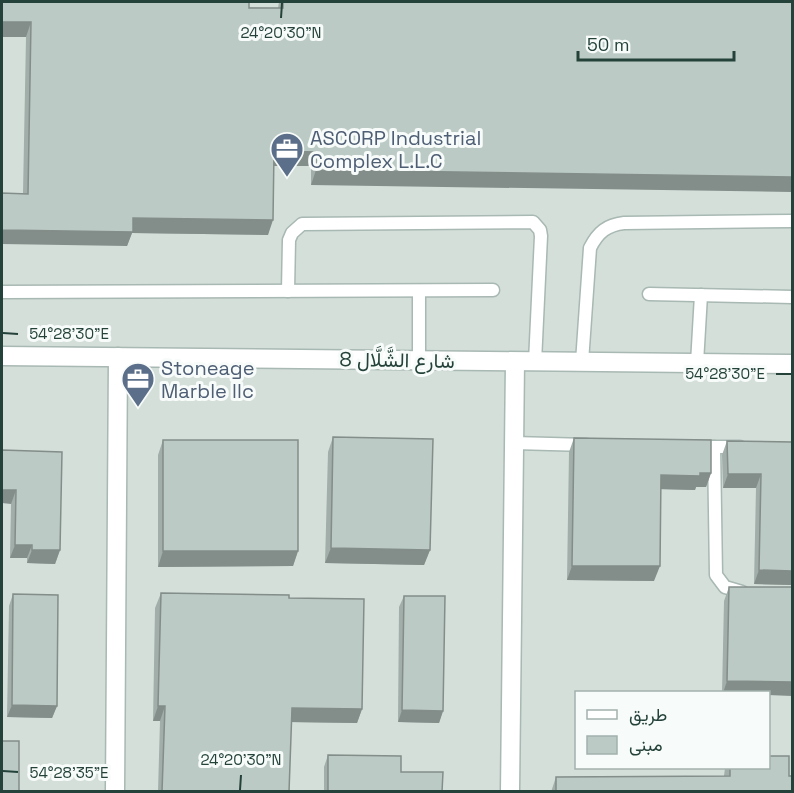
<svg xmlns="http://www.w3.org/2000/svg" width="794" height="793" font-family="'Space Grotesk',Vazirmatn,sans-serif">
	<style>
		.built { fill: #d4dfda; fill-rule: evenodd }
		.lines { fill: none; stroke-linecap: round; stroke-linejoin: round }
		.lane-casing { stroke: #a8b8b2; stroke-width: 15 }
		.street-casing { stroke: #a8b8b2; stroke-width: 21 }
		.lane { stroke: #fff; stroke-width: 12 }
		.street { stroke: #fff; stroke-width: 18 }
		.wall { fill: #a1aea9 }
		.shaded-wall { fill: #838d89 }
		.building { fill: #bbcac4; stroke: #838d89; stroke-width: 1.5 }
		.ticks { fill: none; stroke: #24423a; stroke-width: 2 }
		.labels { text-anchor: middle; stroke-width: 6; stroke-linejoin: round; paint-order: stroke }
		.service-label { font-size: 20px; fill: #4e5e75; stroke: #f7fbf9; text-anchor: start }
		.street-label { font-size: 20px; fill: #24423a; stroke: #f7fbf9 }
		.ticks-label { font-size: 15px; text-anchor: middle; fill: #24423a; stroke: #f7fbf9; stroke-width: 6; stroke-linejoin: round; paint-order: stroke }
	</style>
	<rect width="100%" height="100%" fill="#e6efeb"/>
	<!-- built -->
	<path class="built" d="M2,2H792V791L2,792ZM576,692H768V768H576Z"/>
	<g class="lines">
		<!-- lane casing -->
		<g class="lane-casing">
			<g id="lane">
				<path d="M288,291L289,240L292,233L302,224L533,222L540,230L541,236L535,362"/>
				<path d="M2,292L493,290"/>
				<path d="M649,294L792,297"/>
				<path d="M419,360V291"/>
				<path d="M582,362L590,248C598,232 607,225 624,223L792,221"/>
				<path d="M697,363L701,295"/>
				<path d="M514,443L587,445"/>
				<path d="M695,447H740"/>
				<path d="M714,447L716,575L725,587L742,592"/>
			</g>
		</g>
		<!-- street casing -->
		<g class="street-casing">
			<g id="street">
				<path d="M2,356L792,364"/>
				<path d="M115,792L118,357"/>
				<path d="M510,792L515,362"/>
			</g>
		</g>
		<!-- lane -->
		<use href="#lane" class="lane"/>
		<!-- street -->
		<use href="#street" class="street"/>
	</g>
	<!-- wall -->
	<g class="wall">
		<path d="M2,2L278,8L279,2H792L311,185V166H274L268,235L132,233L127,246L23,193L26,37Z"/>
		<path d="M333,437L430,550L424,565L325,563L328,452Z"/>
		<path d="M574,438L711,473L706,487H696L695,490L661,489L654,581L567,580L569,452Z"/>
		<path d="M163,440L298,551L293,566L158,567V455Z"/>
		<path d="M727,441L792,442V585L754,584L756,488H723L722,455Z"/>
		<path d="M2,450L60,550L55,564L27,563V558H10L11,504Z"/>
		<path d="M729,587L768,693H722L724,601Z"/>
		<path d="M161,593L289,598L362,709L357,723L291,722L289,792H158L160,721H153L155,608Z"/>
		<path d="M13,594L57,706L52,718L7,717L9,606Z"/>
		<path d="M404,596L443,711L439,723L398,722L399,607Z"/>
		<path d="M328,755L401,772L442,792H324V767Z"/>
		<path d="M725,768H768L789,776L792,792H551L556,777L724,776Z"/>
	</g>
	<!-- shaded-wall -->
	<g class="shaded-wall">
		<path d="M2,22H31L26,37H2Z"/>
		<path d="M274,151L316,152L311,166H269Z"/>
		<path d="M316,170L792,177V192L311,185Z"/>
		<path d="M133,218L273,220L268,235L132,233L127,246L2,244V230Z"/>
		<path d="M700,473H711L706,487H696L695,490L656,489L661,475Z"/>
		<path d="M728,474H761L756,488H723Z"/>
		<path d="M2,490H16L11,504L2,503Z"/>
		<path d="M15,545H32L27,558H10Z"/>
		<path d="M331,548L430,550L424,565L325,563Z"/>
		<path d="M32,550H60L55,564L27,563Z"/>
		<path d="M163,551H298L293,566L158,567Z"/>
		<path d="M572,566H660L654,581L567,580Z"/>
		<path d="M759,570L792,571V585L754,584Z"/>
		<path d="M727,681L792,682V696L768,695V693H723Z"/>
		<path d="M12,705L57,706L52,718L7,717Z"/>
		<path d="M158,706H165L160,721H153Z"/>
		<path d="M292,708L362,709L357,723L287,722Z"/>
		<path d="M402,710L443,711L439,723L398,722Z"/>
	</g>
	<!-- building -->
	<g class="building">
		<path d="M2,2H249V8H283V2H792V177L316,170V152L274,151L273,220L133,218V232L2,230V193L28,194L31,22H2Z"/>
		<path d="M333,437L433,439L430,550L331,548Z"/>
		<path d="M574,438L711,440V473H700V476L661,475L660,566H572Z"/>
		<rect x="163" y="440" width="135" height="111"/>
		<path d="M727,441L792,442V571L759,570L761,474H728Z"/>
		<path d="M2,450L62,452L60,550H32V545H15L16,490H2Z"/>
		<path d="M729,587H792V682L727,681Z"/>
		<path d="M161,593L289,595V598L364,599L362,709L292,708L289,792H162L165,706H158Z"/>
		<path d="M13,594L58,595L57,706L12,705Z"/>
		<path d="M404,596H445L443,711L402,710Z"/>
		<rect x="2" y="741" width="17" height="51"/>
		<path d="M328,755L401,756V772H443L442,792H328Z"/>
		<path d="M768,756H789V776H792V792H556V777L730,776V768H768Z"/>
	</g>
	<!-- ticks -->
	<path class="ticks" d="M281,18L282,3M3,333L18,334M776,374H791M3,771L18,772M240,790L241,775"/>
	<!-- icons -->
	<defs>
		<g id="office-pin" transform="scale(1.725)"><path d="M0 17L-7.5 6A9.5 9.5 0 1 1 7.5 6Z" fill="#5c6f8a" stroke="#f7fbf9"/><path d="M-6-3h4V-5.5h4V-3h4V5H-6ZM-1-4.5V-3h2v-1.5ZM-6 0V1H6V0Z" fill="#fff"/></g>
	</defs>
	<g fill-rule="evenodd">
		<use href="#office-pin" x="287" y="149"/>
		<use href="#office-pin" x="138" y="379"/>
	</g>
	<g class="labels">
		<!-- service labels -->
		<g class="service-label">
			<text x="310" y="145">ASCORP Industrial<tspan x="310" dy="23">Complex L.L.C</tspan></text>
			<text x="161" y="375">Stoneage<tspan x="161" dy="23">Marble llc</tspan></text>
		</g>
		<!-- street labels -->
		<g class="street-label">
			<text transform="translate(397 360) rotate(1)" y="7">شارع الشَّلَّال 8</text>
		</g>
	</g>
	<g class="ticks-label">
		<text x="281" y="38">24°20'30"N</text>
		<text x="69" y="339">54°28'30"E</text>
		<text x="725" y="379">54°28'30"E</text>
		<text x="241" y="765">24°20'30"N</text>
		<text x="69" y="778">54°28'35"E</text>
	</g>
	<!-- border -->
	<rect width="794" height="793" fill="none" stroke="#24423a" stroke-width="6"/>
	<!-- legend -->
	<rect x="575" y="691" width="195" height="78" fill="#f7fbf9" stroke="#a3b1ad" stroke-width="1.5"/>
	<rect x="587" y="710" width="30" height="9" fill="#ffffff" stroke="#a3b1ad" stroke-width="1.5"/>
	<text x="629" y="721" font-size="18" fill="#24423a">طريق</text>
	<rect x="587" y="736" width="30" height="18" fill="#bbcac4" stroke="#a3b1ad" stroke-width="1.5"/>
	<text x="629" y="751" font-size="18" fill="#24423a">مبنى</text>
	<!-- scale -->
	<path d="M578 51v9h156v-9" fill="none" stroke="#24423a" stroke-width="3"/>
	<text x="587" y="51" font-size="18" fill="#24423a" stroke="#f7fbf9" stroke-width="4.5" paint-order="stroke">50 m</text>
</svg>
